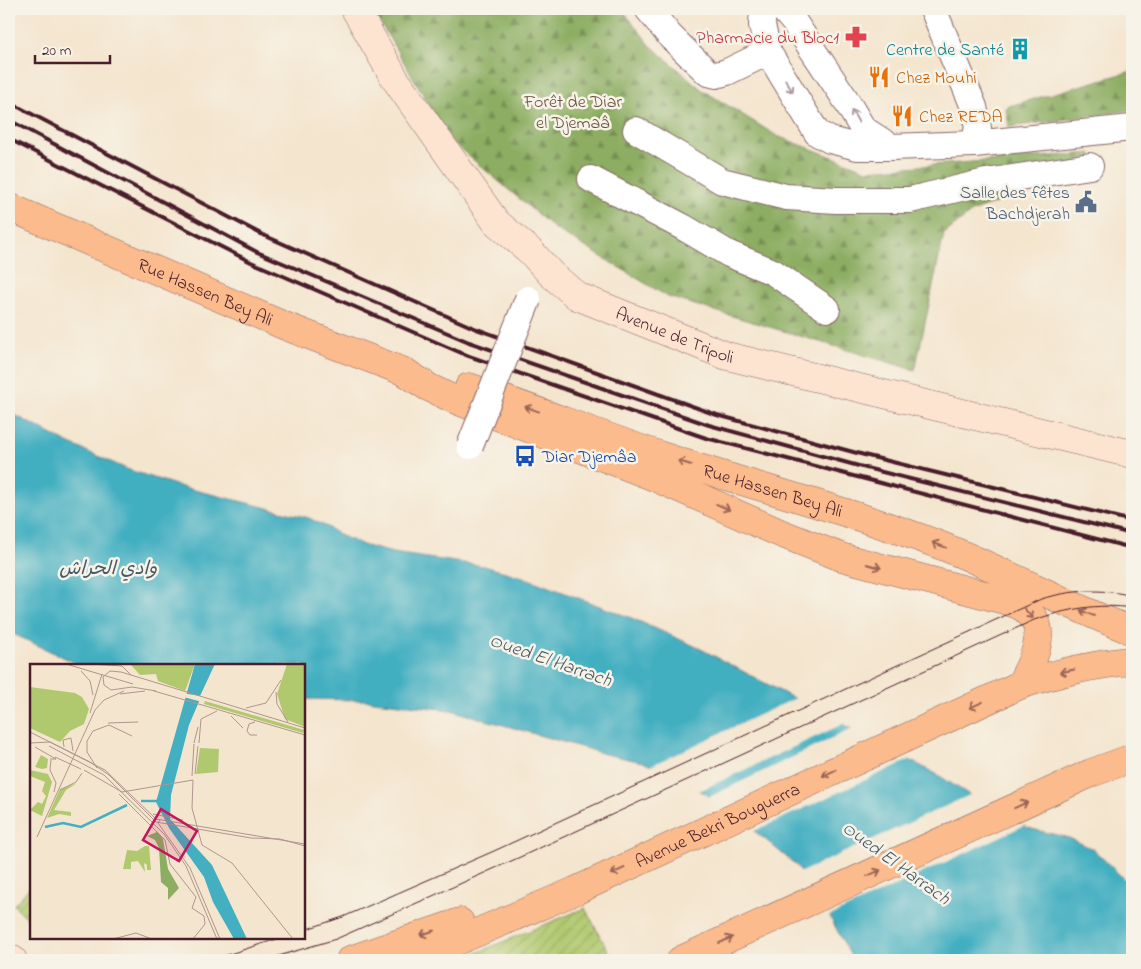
<svg xmlns="http://www.w3.org/2000/svg" width="1141" height="969" font-family="'Indie Flower','Playpen Sans Arabic',sans-serif">
	<style>
		.forest { fill: url(#forest-firs); stroke: #6b6646 }
		.garden { fill: url(#garden-furrows); stroke: #7d744d }
		.water { fill: #43afc1; stroke: #466776 }
		.pier { fill: #f4e5ce }
		.lines { fill: none; stroke-linecap: round; stroke-linejoin: round }
		.street-casing { stroke: #866464; stroke-width: 28 }
		.secondary-casing { stroke: #866464; stroke-width: 29 }
		.primary-casing { stroke: #866464; stroke-width: 29 }
		.highway-casing { stroke: #866464; stroke-width: 29 }
		.street { stroke: #fff; stroke-width: 26 }
		.secondary { stroke: #fde4d1; stroke-width: 28 }
		.primary { stroke: #fbbb8c; stroke-width: 28 }
		.highway { stroke: #fbbb8c; stroke-width: 28 }
		.tram { stroke: #4a1f2b; stroke-width: 1 }
		.rail { stroke: #4a1f2b; stroke-width: 4 }
		.street-bridge-casing { stroke: #866464; stroke-width: 28; stroke-linecap: butt }
		.street-bridge { stroke: #fff; stroke-width: 26 }
		.oneway { stroke: #ae9aa0 }
		.oneway2 { stroke: #9a6557 }
		.labels { text-anchor: middle; stroke-width: 5; stroke-linejoin: round; paint-order: stroke }
		.health-label { font-size: 18px; fill: #be3a42; stroke: #f7f3e8; text-anchor: end }
		.culture-label { font-size: 18px; fill: #0d838f; stroke: #f7f3e8; text-anchor: end }
		.food-label { font-size: 18px; fill: #c56008; stroke: #f7f3e8; text-anchor: start }
		.park-label { font-size: 18px; fill: #69523f; stroke: #f7f3e8 }
		.service-label { font-size: 18px; fill: #4e5e75; stroke: #f7f3e8; text-anchor: end }
		.street-label { font-size: 18px; fill: #4a1f2b; stroke: #f7f3e8 }
		.transit-label { font-size: 18px; fill: #164399; stroke: #f7f3e8; text-anchor: start }
		.water-label { font-size: 19px; font-style: italic; fill: #475967; stroke: #f7f3e8 }
		.inset-river { fill: none; stroke: #43afc1; stroke-width: 2.5 }
		.inset-road { fill: none; stroke: #b0968d; stroke-width: 1 }
		.view { fill: #c2185b; fill-opacity: 0.15; stroke: #c2185b; stroke-width: 2.5 }
		.inset-edge { fill: none; stroke: #4a1f2b; stroke-width: 2.5 }
	</style>
	<defs>
		<pattern id="forest-firs" width="22" height="20" patternUnits="userSpaceOnUse" patternTransform="scale(1.25)"><rect width="22" height="20" fill="#8cad62"/><path d="M5 1l3.5 6h-7zM16 11l3.5 6h-7z" fill="#748c51"/></pattern>
		<pattern id="garden-furrows" width="10" height="10" patternUnits="userSpaceOnUse" patternTransform="scale(1.25)"><rect width="10" height="10" fill="#b0c96f"/><path d="M-1 1l2-2M0 10L10 0M9 11l2-2" fill="none" stroke="#99ac60"/></pattern>
	</defs>
	<rect width="100%" height="100%" fill="#f7f3e8"/>
	<filter id="ink" filterUnits="userSpaceOnUse"><feTurbulence type="fractalNoise" baseFrequency=".02" numOctaves="2"/><feDisplacementMap in="SourceGraphic" scale="10" xChannelSelector="R" yChannelSelector="G"/><feConvolveMatrix kernelMatrix="1 2 1 2 8 2 1 2 1" color-interpolation-filters="sRGB"/></filter>
	<filter id="wash" filterUnits="userSpaceOnUse"><feTurbulence type="fractalNoise" baseFrequency=".0096" numOctaves="4" result="noise"/><feDisplacementMap in="SourceGraphic" scale="20" xChannelSelector="R" yChannelSelector="G"/><feGaussianBlur stdDeviation="1.12" result="paint"/><feColorMatrix in="noise" values="0 0 0 0 0 0 0 0 0 0 0 0 0 0 0 0 0 1.4 0 .05"/><feComposite in="paint" operator="in"/></filter>
	<g filter="url(#wash)">
		<rect width="100%" height="100%" fill="#f4e5ce"/>
		<!-- forest -->
		<g class="forest">
			<path d="M372,9H622L650,45L701,89L777,136L867,170L1092,153L1087,181L1046,185L973,211L944,234L915,370L668,297L554,228L451,141Z"/>
			<path d="M1132,71V110L1009,127L1006,107Z"/>
		</g>
		<!-- garden -->
		<g class="garden">
			<path d="M31,886V922L14,905Z"/>
			<path d="M585,908L612,958L603,960H459Z"/>
		</g>
		<!-- water -->
		<path class="water" d="M9,412L68,443L129,470L182,487L309,518L327,527L341,536L366,546L393,553L484,566L523,577L634,619L699,648L938,775L979,801L1028,828L1069,838L1093,849L1132,887V960H853L821,900L797,866L766,840L705,793L643,762L605,754L451,710L366,700L304,699V665H80L9,632Z"/>
		<!-- pier -->
		<g class="pier">
			<path d="M798,697L845,723L697,792L648,767Z"/>
			<path d="M854,728L911,759L752,832L707,798Z"/>
			<path d="M972,794L1027,824L828,917L819,902L799,873Z"/>
		</g>
	</g>
	<g filter="url(#ink)">
		<g class="lines">
			<!-- street casing -->
			<g class="street-casing">
				<g id="street">
					<path d="M648,9L670,36L708,73L716,75L727,72L768,52"/>
					<path d="M763,9L762,25L768,52L817,133L830,140L857,147H891L974,144L1132,128"/>
					<path d="M783,9L794,22L844,97L863,129L891,147"/>
					<path d="M933,9L974,107L978,128L974,144"/>
					<path d="M636,130L722,181L786,197L836,200H910L986,182L1090,166"/>
					<path d="M591,179L683,227L729,254L773,272L827,309"/>
				</g>
			</g>
			<!-- secondary casing -->
			<g class="secondary-casing">
				<g id="secondary">
					<path id="s1" d="M355,9L395,79L496,222L531,252L551,274L577,296L727,356L1132,454"/>
					<path d="M9,958L13,960"/>
				</g>
			</g>
			<!-- primary casing -->
			<g class="primary-casing">
				<g id="primary">
					<path id="s2" d="M9,207L285,326L405,372L428,387L453,399L654,477L780,533L841,557L1004,600C1010,602 1017,604 1022,607C1053,627 1032,662 1020,685"/>
					<path id="s3" d="M469,387C534,409 597,434 662,456C755,487 851,511 942,546C1007,572 1068,606 1132,631"/>
				</g>
			</g>
			<!-- highway casing -->
			<g class="highway-casing">
				<g id="highway">
					<path d="M350,960L460,922"/>
					<path id="s4" d="M412,960L575,891L1020,685C1057,673 1094,664 1132,661"/>
					<path d="M681,960L1091,773L1132,758"/>
				</g>
			</g>
			<!-- street -->
			<use href="#street" class="street"/>
			<!-- secondary -->
			<use href="#secondary" class="secondary"/>
			<!-- primary -->
			<use href="#primary" class="primary"/>
			<!-- highway -->
			<use href="#highway" class="highway"/>
			<!-- tram -->
			<g class="tram">
				<path d="M304,930L343,917L494,851L1041,599C1071,590 1102,588 1132,596"/>
				<path d="M211,960L280,938"/>
				<path d="M265,960L336,939L518,858L1034,620C1067,609 1097,603 1132,608"/>
			</g>
			<!-- rail -->
			<g class="rail">
				<path d="M9,102L261,234L474,328L717,415L868,456L1132,521"/>
				<path d="M9,120L257,252L469,342L709,425L866,468L1132,534"/>
				<path d="M9,139L251,262L466,355L706,438L1132,548"/>
			</g>
			<!-- street-bridge casing -->
			<g class="street-bridge-casing">
				<path id="street-bridge" d="M470,446L528,299"/>
			</g>
			<!-- street-bridge -->
			<use href="#street-bridge" class="street-bridge"/>
		</g>
		<!-- one-way arrows -->
		<defs><path id="oneway-shaft" d="M-6 0H5M1.5-3L5.5 0L1.5 3" fill="none" stroke-width="1.6" stroke-linecap="round" stroke-linejoin="round" transform="scale(1.25)"/></defs>
		<g class="oneway">
			<use href="#oneway-shaft" transform="translate(789 86) rotate(59)"/>
			<use href="#oneway-shaft" transform="translate(855 116) rotate(-119)"/>
		</g>
		<g class="oneway2">
			<use href="#oneway-shaft" transform="translate(532 409) rotate(-160)"/>
			<use href="#oneway-shaft" transform="translate(685 463) rotate(-163)"/>
			<use href="#oneway-shaft" transform="translate(723 507) rotate(24)"/>
			<use href="#oneway-shaft" transform="translate(939 545) rotate(-159)"/>
			<use href="#oneway-shaft" transform="translate(874 566) rotate(16)"/>
			<use href="#oneway-shaft" transform="translate(1028 613) rotate(48)"/>
			<use href="#oneway-shaft" transform="translate(1087 613) rotate(-157)"/>
			<use href="#oneway-shaft" transform="translate(1067 671) rotate(168)"/>
			<use href="#oneway-shaft" transform="translate(976 705) rotate(155)"/>
			<use href="#oneway-shaft" transform="translate(829 773) rotate(155)"/>
			<use href="#oneway-shaft" transform="translate(1021 805) rotate(-25)"/>
			<use href="#oneway-shaft" transform="translate(618 871) rotate(155)"/>
			<use href="#oneway-shaft" transform="translate(874 873) rotate(-24)"/>
			<use href="#oneway-shaft" transform="translate(427 933) rotate(161)"/>
			<use href="#oneway-shaft" transform="translate(726 940) rotate(-24)"/>
		</g>
	</g>
	<!-- icons -->
	<defs>
		<g id="pharmacy-bare" transform="scale(1.725)"><path d="M-2-6h4v4h4v4h-4v4h-4v-4h-4v-4h4Z" fill="#e0444e" stroke="#f7f3e8" stroke-width="2.5" paint-order="stroke"/></g>
		<g id="building-bare" transform="scale(1.725)"><path d="M-4-6H4V6H1V3H-1V6H-4ZM-2.5-4.3h1.7v1.8h-1.7ZM.8-4.3h1.7v1.8H.8ZM-2.5-1h1.7V.8h-1.7ZM.8-1h1.7V.8H.8Z" fill="#0f9aa8" stroke="#f7f3e8" stroke-width="2.5" paint-order="stroke"/></g>
		<g id="restaurant-bare" transform="scale(1.725)"><path d="M-5-6h1v4h1v-4h1v4h1v-4h1v5L-1.5 .5V6h-2V.5L-5-1ZM5-6V6H3V1.5H1.5Q1.5-4 5-6Z" fill="#e8710a" stroke="#f7f3e8" stroke-width="2.5" paint-order="stroke"/></g>
		<g id="civic-bare" transform="scale(1.725)"><path d="M-.6-6.5H3V-4.5H.6V-3L4-1V1h2V6H-6V1h2V-1L-.6-3ZM-1.2 2.5V6h2.4V2.5Z" fill="#5c6f8a" stroke="#f7f3e8" stroke-width="2.5" paint-order="stroke"/></g>
		<g id="bus-bare" transform="scale(1.725)"><path d="M-5-6H5V4H4V6H2V4H-2V6H-4V4H-5ZM-3.5-4V0h7V-4ZM-3.5 1.2v1.5H-2V1.2ZM2 1.2v1.5H3.5V1.2Z" fill="#1a4fb4" stroke="#f7f3e8" stroke-width="2.5" paint-order="stroke"/></g>
	</defs>
	<g fill-rule="evenodd">
		<use href="#pharmacy-bare" x="856" y="37"/>
		<use href="#building-bare" x="1020" y="49"/>
		<use href="#restaurant-bare" x="879" y="77"/>
		<use href="#restaurant-bare" x="902" y="116"/>
		<use href="#civic-bare" x="1086" y="202"/>
		<use href="#bus-bare" x="525" y="456"/>
	</g>
	<g class="labels">
		<!-- health labels -->
		<g class="health-label">
			<text x="839" y="43">Pharmacie du Bloc1</text>
		</g>
		<!-- culture labels -->
		<g class="culture-label">
			<text x="1004" y="55">Centre de Santé</text>
		</g>
		<!-- food labels -->
		<g class="food-label">
			<text x="896" y="83">Chez Mouhi</text>
			<text x="919" y="122">Chez REDA</text>
		</g>
		<!-- park labels -->
		<g class="park-label">
			<text x="573" y="107">Forêt de Diar<tspan x="573" dy="21">el Djemaâ</tspan></text>
		</g>
		<!-- service labels -->
		<g class="service-label">
			<text x="1070" y="198">Salle des fêtes<tspan x="1070" dy="21">Bachdjerah</tspan></text>
		</g>
		<!-- street labels -->
		<g class="street-label">
			<text dy="6" stroke="none"><textPath href="#s2" startOffset="214">Rue Hassen Bey Ali</textPath></text>
			<text dy="6" stroke="none"><textPath href="#s1" startOffset="471">Avenue de Tripoli</textPath></text>
			<text dy="6" stroke="none"><textPath href="#s3" startOffset="321">Rue Hassen Bey Ali</textPath></text>
			<text dy="6" stroke="none"><textPath href="#s4" startOffset="334">Avenue Bekri Bouguerra</textPath></text>
		</g>
		<!-- transit labels -->
		<g class="transit-label">
			<text x="542" y="462">Diar Djemâa</text>
		</g>
		<!-- water labels -->
		<g class="water-label">
			<text x="108" y="574">وادي الحراش</text>
			<text transform="translate(551 659) rotate(19)" y="7">Oued El Harrach</text>
			<text transform="translate(897 862) rotate(36)" y="7">Oued El Harrach</text>
		</g>
	</g>
	<!-- overview -->
	<g transform="translate(30 664)">
		<rect width="275" height="275" fill="#f4e5ce"/>
		<path d="M257,0H275V63L255,55L247,30ZM175,37L274,66L273,69L174,40ZM11,91L18,95L17,104L12,105L2,102L5,103ZM0,106L18,110L22,118L12,152L0,146L8,138L12,140L16,132L12,127L15,118L0,112ZM47,119L36,126L24,146L41,148V152L29,150L17,154L30,125Z" fill="#b0c96f"/>
		<path d="M127,168L133,175L138,205L149,224L138,236V224L131,218L129,184L125,176L117,172Z" fill="#8cad62"/>
		<path d="M100,0H165L155,27L128,17L126,10L110,11Z" fill="#b0c96f"/>
		<path d="M0,23L45,29L52,33L59,45L54,60L40,67L30,78L0,64ZM170,84L189,85L188,108L166,110ZM115,182H119L121,206H117V201L114,199L115,208L108,197L101,198V205H93L97,186L107,187Z" fill="#b0c96f"/>
		<path d="M165,0H185L159,61L141,131L140,155L182,201L217,275H204L183,238L174,213L139,164L126,138Z" fill="#43afc1"/>
		<path d="M185,0L172,38L150,32L152,29L170,32Z" fill="#f4e5ce"/>
		<path class="inset-river" d="M111,137H127M15,163L33,159L51,163L97,141"/>
		<path class="inset-road" d="M36,0L103,20M60,0L92,2L101,11M51,7L60,17L63,31M124,27L275,71M126,27L102,23L81,26L74,21L73,13L80,7L91,8L275,64M246,28L247,40L258,58M90,30L115,27M216,44L236,39L251,16M60,49L72,10M201,52L213,64M225,58L219,60L217,67L220,71H227M78,59L108,58M0,68L75,106L126,155L275,180M0,79L20,78L60,98L79,111L126,158L221,174L250,175L275,182M164,79L168,63M169,79L171,55L187,47M19,82L74,111L134,170L156,202L187,275M5,83L26,95H20M34,83L33,76L41,74L43,87M25,93L51,105M21,96L20,106L26,119L24,128M67,104L57,88V77L63,67L79,61L102,72M54,106L92,128L163,116M165,110L168,82M162,112L164,80M163,116L162,144L172,181L202,199L263,275M30,126L46,118L52,109M89,130L135,176L140,200L166,233L162,244L174,252L175,260L163,275M123,150L153,156M130,156L128,159L160,204L190,275M7,173L65,46L74,36L94,27M83,275L106,269L122,275"/>
		<path class="view" d="M131,145L167,167L149,197L113,176Z"/>
		<rect width="275" height="275" class="inset-edge"/>
	</g>
	<!-- margin -->
	<rect width="1141" height="969" fill="none" stroke="#f7f3e8" stroke-width="30"/>
	<!-- scale -->
	<path d="M35 55v8h75v-8" fill="none" stroke="#4a1f2b" stroke-width="2.5"/>
	<text x="42" y="55" font-size="15" fill="#4a1f2b" stroke="#f7f3e8" stroke-width="4" paint-order="stroke">20 m</text>
</svg>
